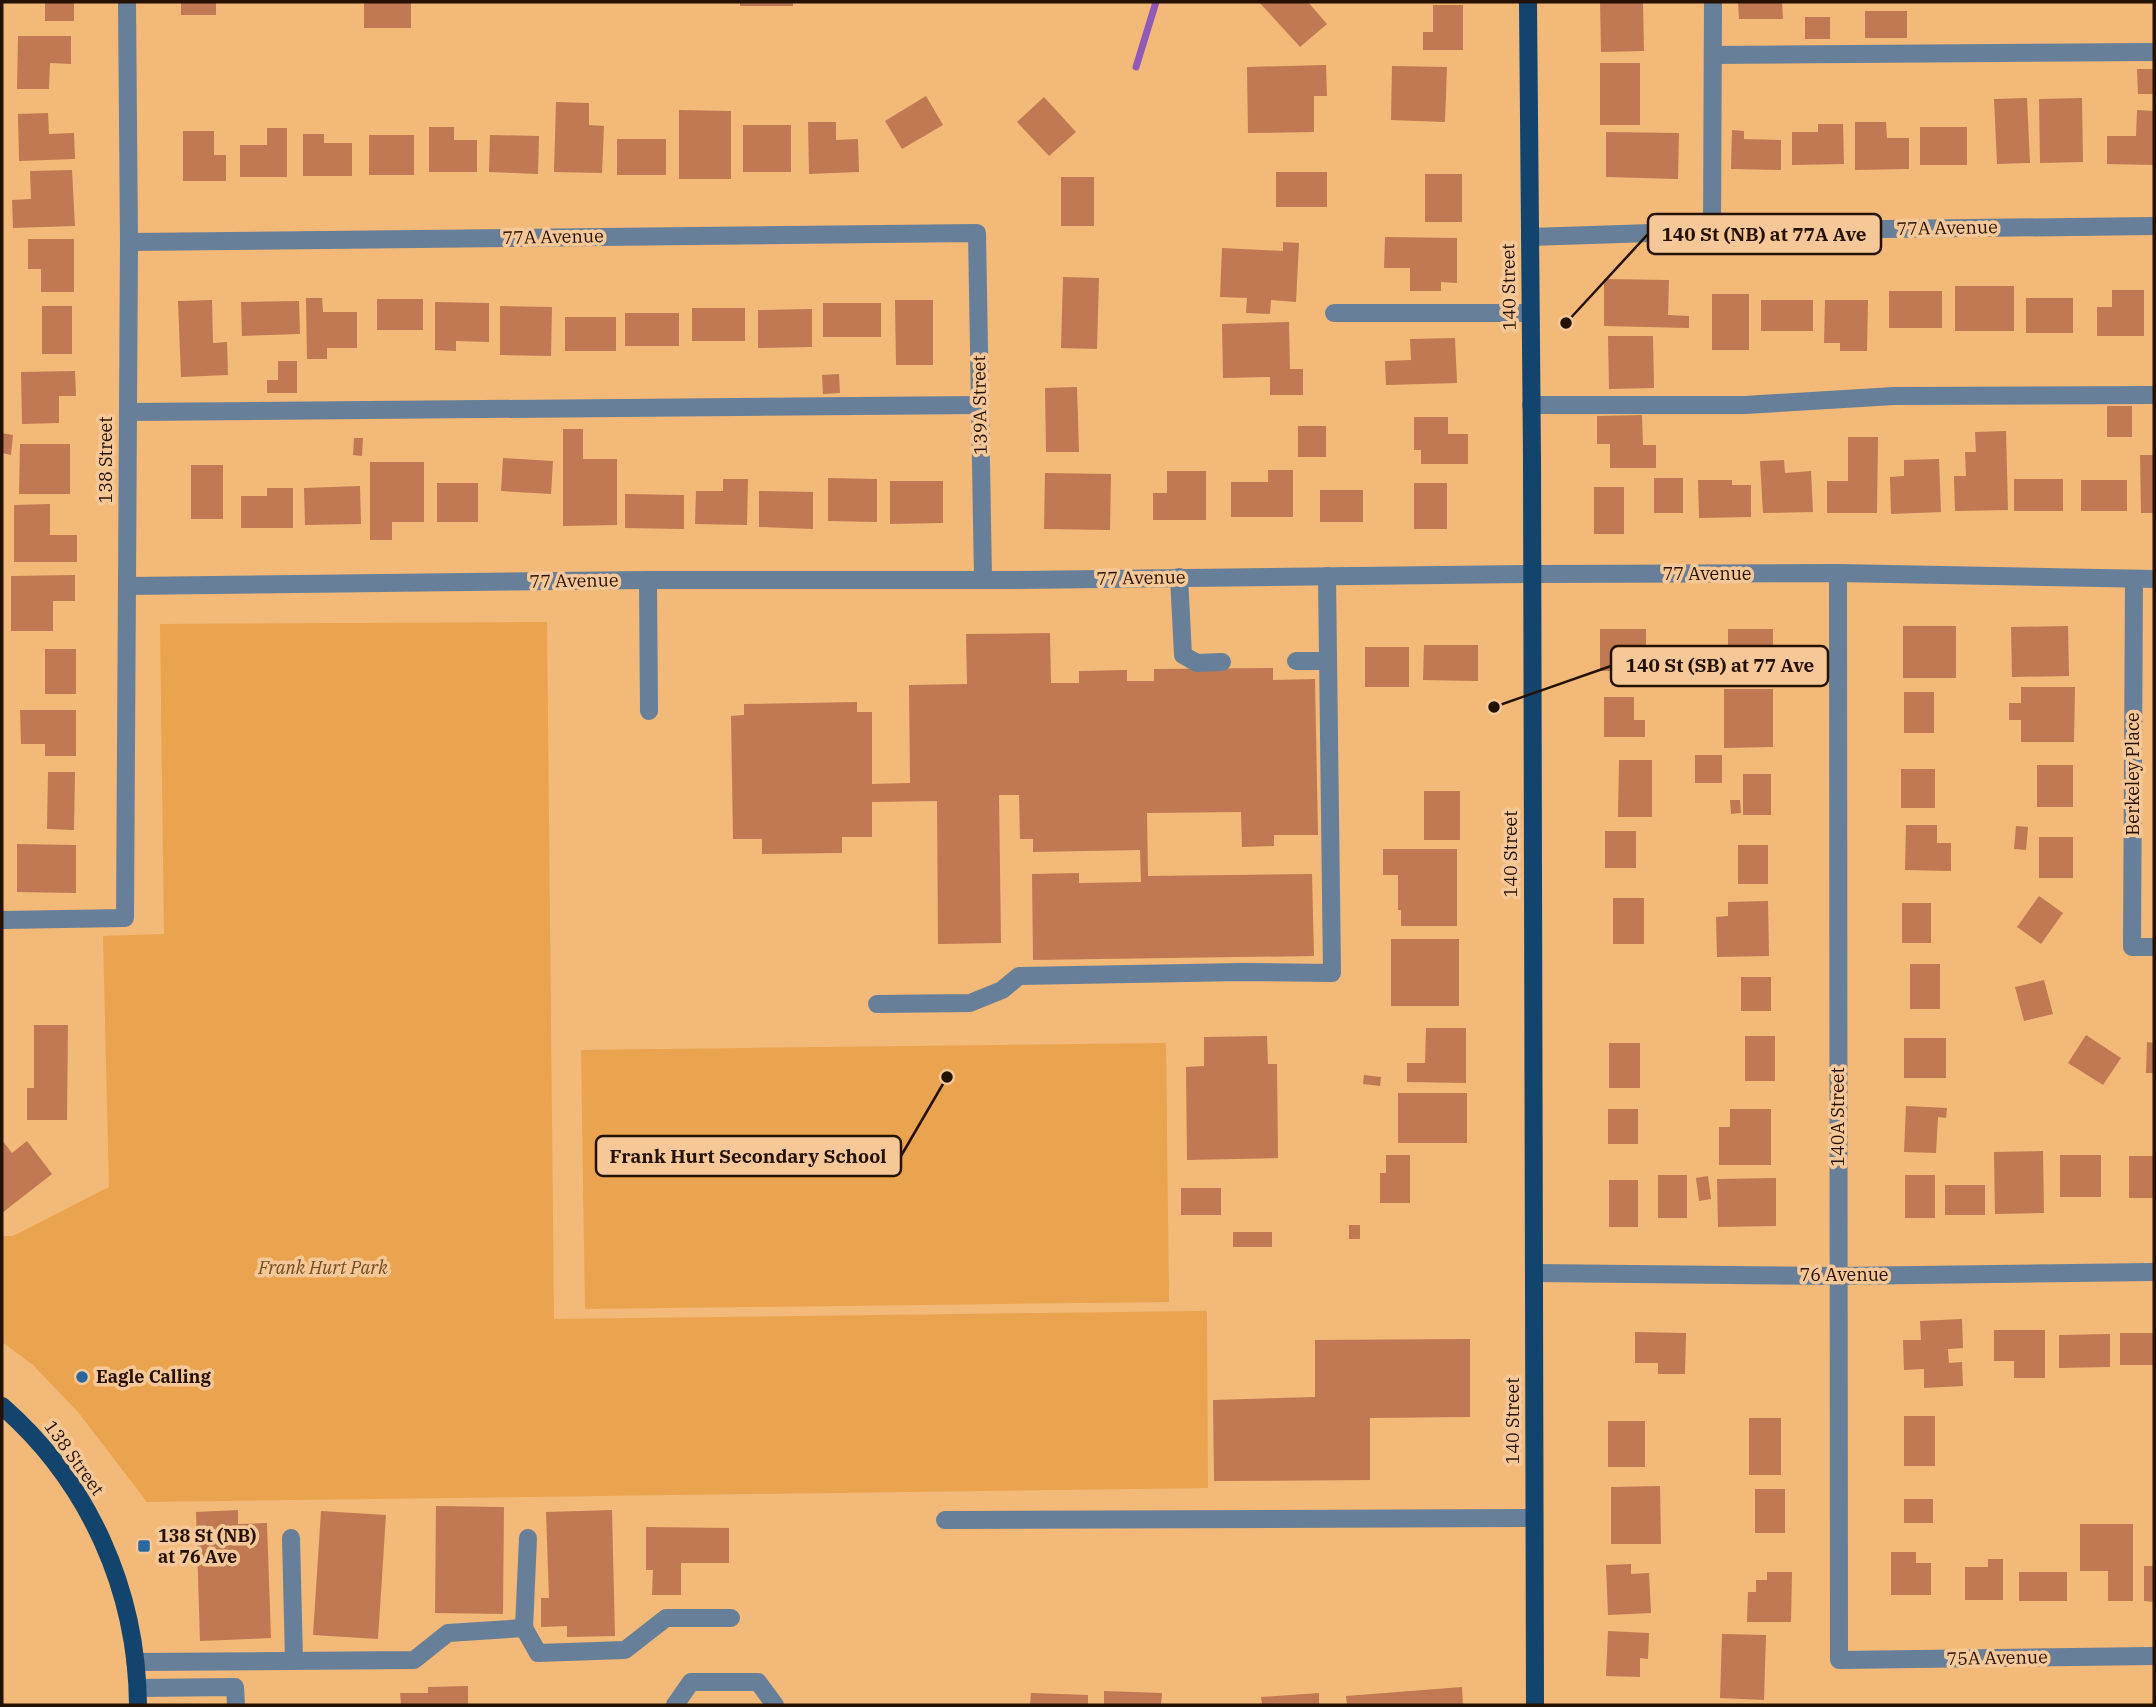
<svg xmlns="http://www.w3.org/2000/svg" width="2156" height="1707" font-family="'IBM Plex Serif',serif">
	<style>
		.green { fill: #eaa34f }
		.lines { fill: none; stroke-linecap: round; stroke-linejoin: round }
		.stream { stroke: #8f5ab8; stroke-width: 7 }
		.building { fill: #c07952 }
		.minor { stroke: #677f98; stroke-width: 18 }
		.major { stroke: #12446e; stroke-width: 18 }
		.poi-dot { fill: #29689e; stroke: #f7c897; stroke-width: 2.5 }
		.labels { text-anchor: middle; stroke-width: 7; stroke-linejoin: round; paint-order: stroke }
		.street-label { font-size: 18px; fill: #251100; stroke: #f7c897 }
		.park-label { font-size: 18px; font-style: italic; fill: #6f4d25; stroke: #f7c897 }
		.poi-label { font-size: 18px; font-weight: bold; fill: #251100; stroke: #f7c897; text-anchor: start }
		.leader { fill: none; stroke: #251100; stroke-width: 2.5 }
		.callout-dot { fill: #251100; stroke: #f7c897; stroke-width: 2.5 }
		.callout { fill: #f7c897; stroke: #251100; stroke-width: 2.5 }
		.callout-label { font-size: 19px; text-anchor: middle; font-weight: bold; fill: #251100 }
	</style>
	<rect width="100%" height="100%" fill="#f2b979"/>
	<!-- green -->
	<g class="green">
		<path d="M547,622L554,1319L1207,1311L1208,1488L147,1502L78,1412L33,1365L2,1342V1236H13L109,1187L103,936L164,934L160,624Z"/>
		<path d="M1166,1043L1169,1302L585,1309L581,1050Z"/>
	</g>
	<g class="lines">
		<!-- stream -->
		<path class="stream" d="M1136,67L1156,2"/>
	</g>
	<!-- building -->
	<g class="building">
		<rect x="45" y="2" width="29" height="19"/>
		<rect x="181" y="2" width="35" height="13"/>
		<rect x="364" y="2" width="47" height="26"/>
		<rect x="740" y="2" width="53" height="4"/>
		<path d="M1259,2H1308L1327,24L1300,47Z"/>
		<path d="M1600,2H1643L1644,51L1601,52Z"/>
		<path d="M1738,2H1782L1783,19H1739Z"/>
		<path d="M1433,5H1463V50H1423V32H1433Z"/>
		<rect x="1865" y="11" width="42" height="27"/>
		<rect x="1805" y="17" width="25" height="22"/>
		<path d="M18,36H71V64L50,63L49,89H17Z"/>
		<rect x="1600" y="63" width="40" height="62"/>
		<path d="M1326,65L1327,96H1314V132L1248,133L1247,67Z"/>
		<path d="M1392,66L1447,67L1445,122L1391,120Z"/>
		<path d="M2137,69H2154V94H2138Z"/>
		<path d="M926,96L943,125L902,149L885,121Z"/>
		<path d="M1044,97L1076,132L1049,156L1017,122Z"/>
		<path d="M2027,98L2030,163L1997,164L1994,99Z"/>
		<path d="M2082,98L2083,162L2040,163L2039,99Z"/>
		<path d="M556,102L589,103V125L604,126L602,173L554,172Z"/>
		<path d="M679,110L731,111V179H679Z"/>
		<path d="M2137,110L2154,111V165L2107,164V136H2136Z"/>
		<path d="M48,113L49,134L74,133L75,159L19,161L18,114Z"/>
		<path d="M808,122H836V140L858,139L859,172L809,174Z"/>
		<path d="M1855,122H1886L1887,138H1909V169L1855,170Z"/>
		<path d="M1818,124H1843L1844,164L1792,165V132H1818Z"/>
		<rect x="743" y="125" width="48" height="47"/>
		<path d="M429,127H454V140H477V172H429Z"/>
		<rect x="1920" y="127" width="47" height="38"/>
		<path d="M267,128H287V177H240V145H267Z"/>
		<path d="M1732,130L1744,131V139L1781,140V170L1731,169Z"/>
		<path d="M183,131H214V155H226V181H183Z"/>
		<path d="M1606,132L1679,133L1678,179L1606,177Z"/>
		<path d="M303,134H324V143H352V176H303Z"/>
		<rect x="369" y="135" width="45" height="40"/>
		<path d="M490,135L539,136L538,174L489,172Z"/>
		<rect x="617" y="139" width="49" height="36"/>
		<path d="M72,170L75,226L13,228L12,200L31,199L30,171Z"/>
		<rect x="1276" y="172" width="51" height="35"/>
		<rect x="1425" y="174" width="37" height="48"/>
		<rect x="1061" y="177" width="33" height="49"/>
		<path d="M1385,237L1457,238V283L1441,282V291H1410V268H1384Z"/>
		<path d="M28,239H74V292H41V269H28Z"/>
		<path d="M1283,242L1299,243L1296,302L1271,300L1270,314L1246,313L1247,298L1220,297L1222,248L1283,251Z"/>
		<path d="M1063,277L1099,278L1097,349L1061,348Z"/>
		<path d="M1604,279L1669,280L1668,315L1689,316V328L1604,326Z"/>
		<rect x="1955" y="286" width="59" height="45"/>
		<path d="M2112,290H2144V336H2097V307H2112Z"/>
		<rect x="1889" y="291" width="53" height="37"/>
		<rect x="1712" y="294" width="37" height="56"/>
		<path d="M306,298H322L323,312H357V348H327V359H307Z"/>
		<rect x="2026" y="298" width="47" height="35"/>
		<rect x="377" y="299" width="46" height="31"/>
		<path d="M212,300L213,343L227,342L228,375L181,377L178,301Z"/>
		<path d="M895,300H933V365H896Z"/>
		<rect x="1761" y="300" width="52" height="31"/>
		<path d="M1825,300H1868L1867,351H1840V343H1824Z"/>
		<path d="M299,301L300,334L242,336L241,302Z"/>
		<path d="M435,302L489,303V342L456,341V351L435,350Z"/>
		<rect x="823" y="303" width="58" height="34"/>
		<rect x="42" y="306" width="30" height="48"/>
		<path d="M500,306L552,307L551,356L500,355Z"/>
		<rect x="692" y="308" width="53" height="33"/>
		<path d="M812,309V347L758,348V310Z"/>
		<rect x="625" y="313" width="54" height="33"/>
		<rect x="565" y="317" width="51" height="34"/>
		<path d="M1289,322L1290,369H1303V395H1270V377L1223,378L1222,324Z"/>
		<path d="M1608,336H1653L1654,388L1609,389Z"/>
		<path d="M1455,338L1457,383L1386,385L1385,361L1411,360L1410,339Z"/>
		<path d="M278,361H297V393H267V380H278Z"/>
		<path d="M75,371L76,396H59V423L22,424L21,372Z"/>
		<path d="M839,374L840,393L823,394L822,375Z"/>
		<path d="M1077,387L1079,452H1046L1045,388Z"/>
		<rect x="2107" y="406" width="25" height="31"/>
		<path d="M1642,415L1643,445H1656V468H1610V444H1597V416Z"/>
		<path d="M1414,417H1448V434H1468V464H1421V450H1414Z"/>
		<rect x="1298" y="426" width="28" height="31"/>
		<path d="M563,429H583V459H617V525L563,526Z"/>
		<path d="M2006,431L2008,510L1955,511L1954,476H1966L1965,452H1976L1975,432Z"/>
		<path d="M2,433L13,435L11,455L2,453Z"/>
		<path d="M1848,437H1878L1877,513H1827V481H1848Z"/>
		<path d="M354,438H363L362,456L353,455Z"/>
		<path d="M20,444H70V494H19Z"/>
		<path d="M2140,455H2154V513H2141Z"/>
		<path d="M503,458L553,461L551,494L501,491Z"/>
		<path d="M1939,459L1941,512L1891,514L1890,477L1904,476V460Z"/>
		<path d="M1784,460L1785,473L1811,471L1813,512L1763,513L1760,461Z"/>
		<path d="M370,462H424V522H392V540H370Z"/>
		<rect x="191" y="465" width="32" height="54"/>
		<path d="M1268,470H1293V517H1231V482H1268Z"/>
		<path d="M1167,471H1206V520H1153V493H1167Z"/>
		<path d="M1045,473L1111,474L1110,530L1044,529Z"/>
		<path d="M828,478L877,479V522L828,521Z"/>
		<rect x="1654" y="478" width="29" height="35"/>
		<path d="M723,479H748L747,525L695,524L696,491H723Z"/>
		<rect x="2014" y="479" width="49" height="32"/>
		<path d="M1698,480H1732V485H1751V517L1699,518Z"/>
		<rect x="2081" y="480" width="46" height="31"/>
		<path d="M890,481H943V523L890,524Z"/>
		<rect x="437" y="483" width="41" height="39"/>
		<rect x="1414" y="483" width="33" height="46"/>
		<path d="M360,486L361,524L305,525L304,488Z"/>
		<rect x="1594" y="487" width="30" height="47"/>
		<path d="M267,488H293V528H241V496H267Z"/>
		<rect x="1320" y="490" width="43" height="32"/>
		<path d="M759,491L813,492V529L759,527Z"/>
		<path d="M625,494L684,495V529L625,528Z"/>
		<path d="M50,504V535H77V562H14V505Z"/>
		<path d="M75,575V601H53V631H11V576Z"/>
		<rect x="1903" y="626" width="53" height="52"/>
		<path d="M2068,626L2069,676L2012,677L2011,627Z"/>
		<rect x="1600" y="629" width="46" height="42"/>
		<rect x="1728" y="629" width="45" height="27"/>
		<path d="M1050,633L1051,683H1079V671L1127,670V681H1154V669L1273,668V680L1315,679L1318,835H1274V846L1242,847L1241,812L1147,813L1148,876L1312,874L1314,956L1033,960L1032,874L1079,873V883L1141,882L1140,850L1033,852V839H1020L1019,795H999L1001,943L938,944L937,801L872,802V837H842V853L762,854V839H733L731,716L744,715V704L857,702V712H872V784L910,783L909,685L967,684L966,634Z"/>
		<path d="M1424,645H1478V681L1423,680Z"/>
		<rect x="1365" y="647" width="44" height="40"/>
		<rect x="45" y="649" width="31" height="45"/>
		<path d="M2021,687H2075L2074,742H2021V720H2009V703H2021Z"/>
		<path d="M1724,689H1773V747L1724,748Z"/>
		<rect x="1904" y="692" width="30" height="41"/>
		<path d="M1604,697H1634V720H1645V737H1604Z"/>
		<path d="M20,710H76V756H45V744H21Z"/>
		<rect x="1695" y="755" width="27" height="28"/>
		<path d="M1619,760H1652V817H1618Z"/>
		<rect x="2037" y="765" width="36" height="42"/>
		<rect x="1901" y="769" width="34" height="39"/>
		<path d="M48,772H75L74,830L47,829Z"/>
		<rect x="1743" y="774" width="28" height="41"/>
		<rect x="1424" y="791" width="36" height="49"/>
		<path d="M1730,800H1740L1741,813L1731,814Z"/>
		<path d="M1906,825H1937V843H1951V871L1905,870Z"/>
		<path d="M2016,826L2028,827L2026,850L2014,849Z"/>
		<rect x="1605" y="831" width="31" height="37"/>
		<rect x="2039" y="837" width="34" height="41"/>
		<path d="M17,844L76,845V893L17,892Z"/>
		<rect x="1738" y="845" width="30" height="39"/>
		<path d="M1383,849H1457V926H1401V910H1398V875H1383Z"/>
		<path d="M2039,896L2063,913L2041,944L2017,927Z"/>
		<rect x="1613" y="898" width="31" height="46"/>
		<path d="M1768,901L1769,956L1717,957L1716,917L1728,916V902Z"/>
		<rect x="1902" y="903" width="29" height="40"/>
		<rect x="1391" y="939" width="68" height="67"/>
		<rect x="1910" y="964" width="30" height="45"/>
		<rect x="1741" y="977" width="30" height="34"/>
		<path d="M2044,980L2053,1014L2024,1021L2015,987Z"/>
		<path d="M34,1025H68L67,1120H27V1088H34Z"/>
		<path d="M1426,1028H1466V1083L1407,1082V1063H1425Z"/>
		<path d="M2086,1035L2121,1058L2103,1085L2068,1063Z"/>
		<path d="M1267,1036L1268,1064H1277L1278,1158L1187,1160L1186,1067L1204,1066V1037Z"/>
		<rect x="1745" y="1036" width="30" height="45"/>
		<rect x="1904" y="1038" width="42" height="40"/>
		<path d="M2147,1042L2154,1043V1073H2146Z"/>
		<rect x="1609" y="1043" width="31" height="45"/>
		<path d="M1364,1075L1381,1077L1380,1086L1363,1084Z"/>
		<rect x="1398" y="1093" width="69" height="50"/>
		<path d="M1906,1106L1947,1108L1946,1118L1938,1117L1936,1153L1904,1152Z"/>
		<rect x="1608" y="1109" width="30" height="35"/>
		<path d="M1730,1109H1771V1165H1719V1127H1730Z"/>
		<path d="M2,1140L12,1153L27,1141L52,1174L2,1213Z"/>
		<path d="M2043,1151L2044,1213L1995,1214L1994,1152Z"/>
		<path d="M1386,1155H1410V1203H1380V1173H1386Z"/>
		<rect x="2060" y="1155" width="41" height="42"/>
		<rect x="2129" y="1156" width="25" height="42"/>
		<rect x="1658" y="1175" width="29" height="43"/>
		<rect x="1905" y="1175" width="30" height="43"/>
		<path d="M1708,1176L1711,1199L1699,1201L1696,1178Z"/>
		<path d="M1776,1178V1226L1718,1227L1717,1179Z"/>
		<rect x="1609" y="1180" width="29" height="47"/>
		<rect x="1945" y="1185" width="40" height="30"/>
		<rect x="1181" y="1188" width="40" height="27"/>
		<rect x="1349" y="1225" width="11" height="14"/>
		<rect x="1233" y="1232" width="39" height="15"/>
		<path d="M1962,1319L1963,1348L1948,1349L1949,1363L1962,1362L1963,1386L1924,1388V1369L1904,1370L1903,1340H1921L1920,1321Z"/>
		<path d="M1994,1330H2045V1378H2014V1361H1994Z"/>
		<path d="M1635,1332L1686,1333L1685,1374H1658V1363H1635Z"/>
		<rect x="2120" y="1333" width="34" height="32"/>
		<path d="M2110,1334V1367L2059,1368V1335Z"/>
		<path d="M1470,1339V1417L1370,1418V1480L1214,1481L1213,1400L1315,1397V1340Z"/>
		<rect x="1904" y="1416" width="31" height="50"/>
		<rect x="1749" y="1418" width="32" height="57"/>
		<rect x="1608" y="1421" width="37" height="46"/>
		<path d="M1660,1486L1661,1544H1611V1487Z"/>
		<rect x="1755" y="1489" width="30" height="44"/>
		<rect x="1904" y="1499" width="29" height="24"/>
		<path d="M436,1506L504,1507L503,1614L435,1613Z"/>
		<path d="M238,1510V1524L267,1523L271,1638L200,1641L196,1512Z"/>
		<path d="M612,1510L615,1636L567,1637V1626L541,1627V1598H549L546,1512Z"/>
		<path d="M321,1511L386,1515L378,1639L313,1635Z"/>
		<path d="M2080,1524H2133V1601H2108V1571H2080Z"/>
		<path d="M646,1527L729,1528V1563H681V1595H652L653,1570H646Z"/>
		<path d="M1891,1552H1916V1563H1931V1595H1891Z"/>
		<path d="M1988,1559H2003V1600H1965V1567H1988Z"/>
		<path d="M1631,1564V1574L1649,1573L1651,1613L1608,1615L1606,1565Z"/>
		<path d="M2144,1566H2154V1602L2144,1601Z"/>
		<path d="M1767,1572H1792L1791,1622H1747L1748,1592H1756V1580H1767Z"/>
		<rect x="2019" y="1572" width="48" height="29"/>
		<path d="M1608,1631L1649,1633L1648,1659L1640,1658V1677L1606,1676Z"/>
		<path d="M1722,1634L1766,1635L1764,1700L1720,1698Z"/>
		<path d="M468,1686V1705H401L400,1693H428V1687Z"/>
		<path d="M1462,1687L1463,1705H1347L1346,1696Z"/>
		<path d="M1104,1691L1162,1693L1161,1705H1104Z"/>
		<path d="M1031,1693L1088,1695V1705H1030Z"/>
		<path d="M1319,1693V1705H1262L1261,1697Z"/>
	</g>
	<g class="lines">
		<!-- minor -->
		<g class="minor">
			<path d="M1713,55L2154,52"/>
			<path d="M1712,231L1713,2"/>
			<path d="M1530,237L1712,231L2154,226"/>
			<path d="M129,242L977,233L983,578"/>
			<path d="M1334,313H1530"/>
			<path d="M1531,405H1745L1894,396L2154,395"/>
			<path d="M128,412L980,405"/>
			<path d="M1838,573L1839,1660L2154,1656"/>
			<path d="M1179,577L1183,655L1197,663L1222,662"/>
			<path d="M2134,579L2132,947H2154"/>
			<path d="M648,580L649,711"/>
			<path d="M127,586L648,580H1018L1532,574L1838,573L2154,579"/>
			<path d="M1296,661H1328"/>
			<path d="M2,920L125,918L129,242L127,2"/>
			<path d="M877,1004L970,1003L1002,990L1019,976L1242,972L1332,973L1327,576"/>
			<path d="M1534,1273L1838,1276L2154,1272"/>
			<path d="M945,1520L1534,1518"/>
			<path d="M291,1538L294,1661"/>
			<path d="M524,1628L528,1538"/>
			<path d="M135,1662L414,1660L448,1633L524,1628L538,1653L625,1650L666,1618H731"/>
			<path d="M138,1688L235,1687L236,1705"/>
			<path d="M675,1705L691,1682H758L775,1705"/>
		</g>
		<!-- major -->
		<g class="major">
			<path d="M1528,2L1532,459L1535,1705"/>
			<path d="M2,1406C89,1482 137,1590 138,1705"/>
		</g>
	</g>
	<!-- markers -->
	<g class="poi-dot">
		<circle cx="82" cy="1377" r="7"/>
		<rect x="137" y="1539" width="14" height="14" rx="3.5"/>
	</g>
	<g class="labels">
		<!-- street labels -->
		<g class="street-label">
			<text transform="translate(1947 228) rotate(-1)" y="6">77A Avenue</text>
			<text transform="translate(553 237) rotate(-1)" y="6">77A Avenue</text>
			<text transform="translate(1509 287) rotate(-91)" y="6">140 Street</text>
			<text transform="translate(980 405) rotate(-91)" y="6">139A Street</text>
			<text transform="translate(106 460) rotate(-90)" y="6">138 Street</text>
			<text x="1707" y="580">77 Avenue</text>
			<text transform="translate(1141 578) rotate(-1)" y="6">77 Avenue</text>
			<text transform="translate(574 581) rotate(-1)" y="6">77 Avenue</text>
			<text transform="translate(2133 774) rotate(-90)" y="6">Berkeley Place</text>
			<text transform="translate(1511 854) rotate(-90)" y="6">140 Street</text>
			<text transform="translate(1838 1117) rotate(-90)" y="6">140A Street</text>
			<text x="1844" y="1281">76 Avenue</text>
			<text transform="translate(1513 1421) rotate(-90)" y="6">140 Street</text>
			<text transform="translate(74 1458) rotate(54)" y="6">138 Street</text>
			<text transform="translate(1997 1658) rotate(-1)" y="6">75A Avenue</text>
		</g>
		<!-- park labels -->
		<g class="park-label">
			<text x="323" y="1274">Frank Hurt Park</text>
		</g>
		<!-- poi labels -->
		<g class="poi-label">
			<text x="96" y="1383">Eagle Calling</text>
			<text x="158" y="1542">138 St (NB)<tspan x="158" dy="21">at 76 Ave</tspan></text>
		</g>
	</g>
	<!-- callouts -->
	<path class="leader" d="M1566 323L1648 234M1494 707L1611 666M947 1077L901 1156"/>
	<g class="callout-dot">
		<circle cx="1566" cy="323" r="7"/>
		<circle cx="1494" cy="707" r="7"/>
		<circle cx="947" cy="1077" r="7"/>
	</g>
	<g class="callout">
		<rect x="1648" y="214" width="233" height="40" rx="7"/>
		<rect x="1611" y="646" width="217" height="40" rx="7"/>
		<rect x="596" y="1136" width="305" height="40" rx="7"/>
	</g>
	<g class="callout-label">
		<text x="1764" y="241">140 St (NB) at 77A Ave</text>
		<text x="1720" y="672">140 St (SB) at 77 Ave</text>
		<text x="748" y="1163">Frank Hurt Secondary School</text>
	</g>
	<!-- border -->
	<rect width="2156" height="1707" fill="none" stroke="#251100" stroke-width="7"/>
</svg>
